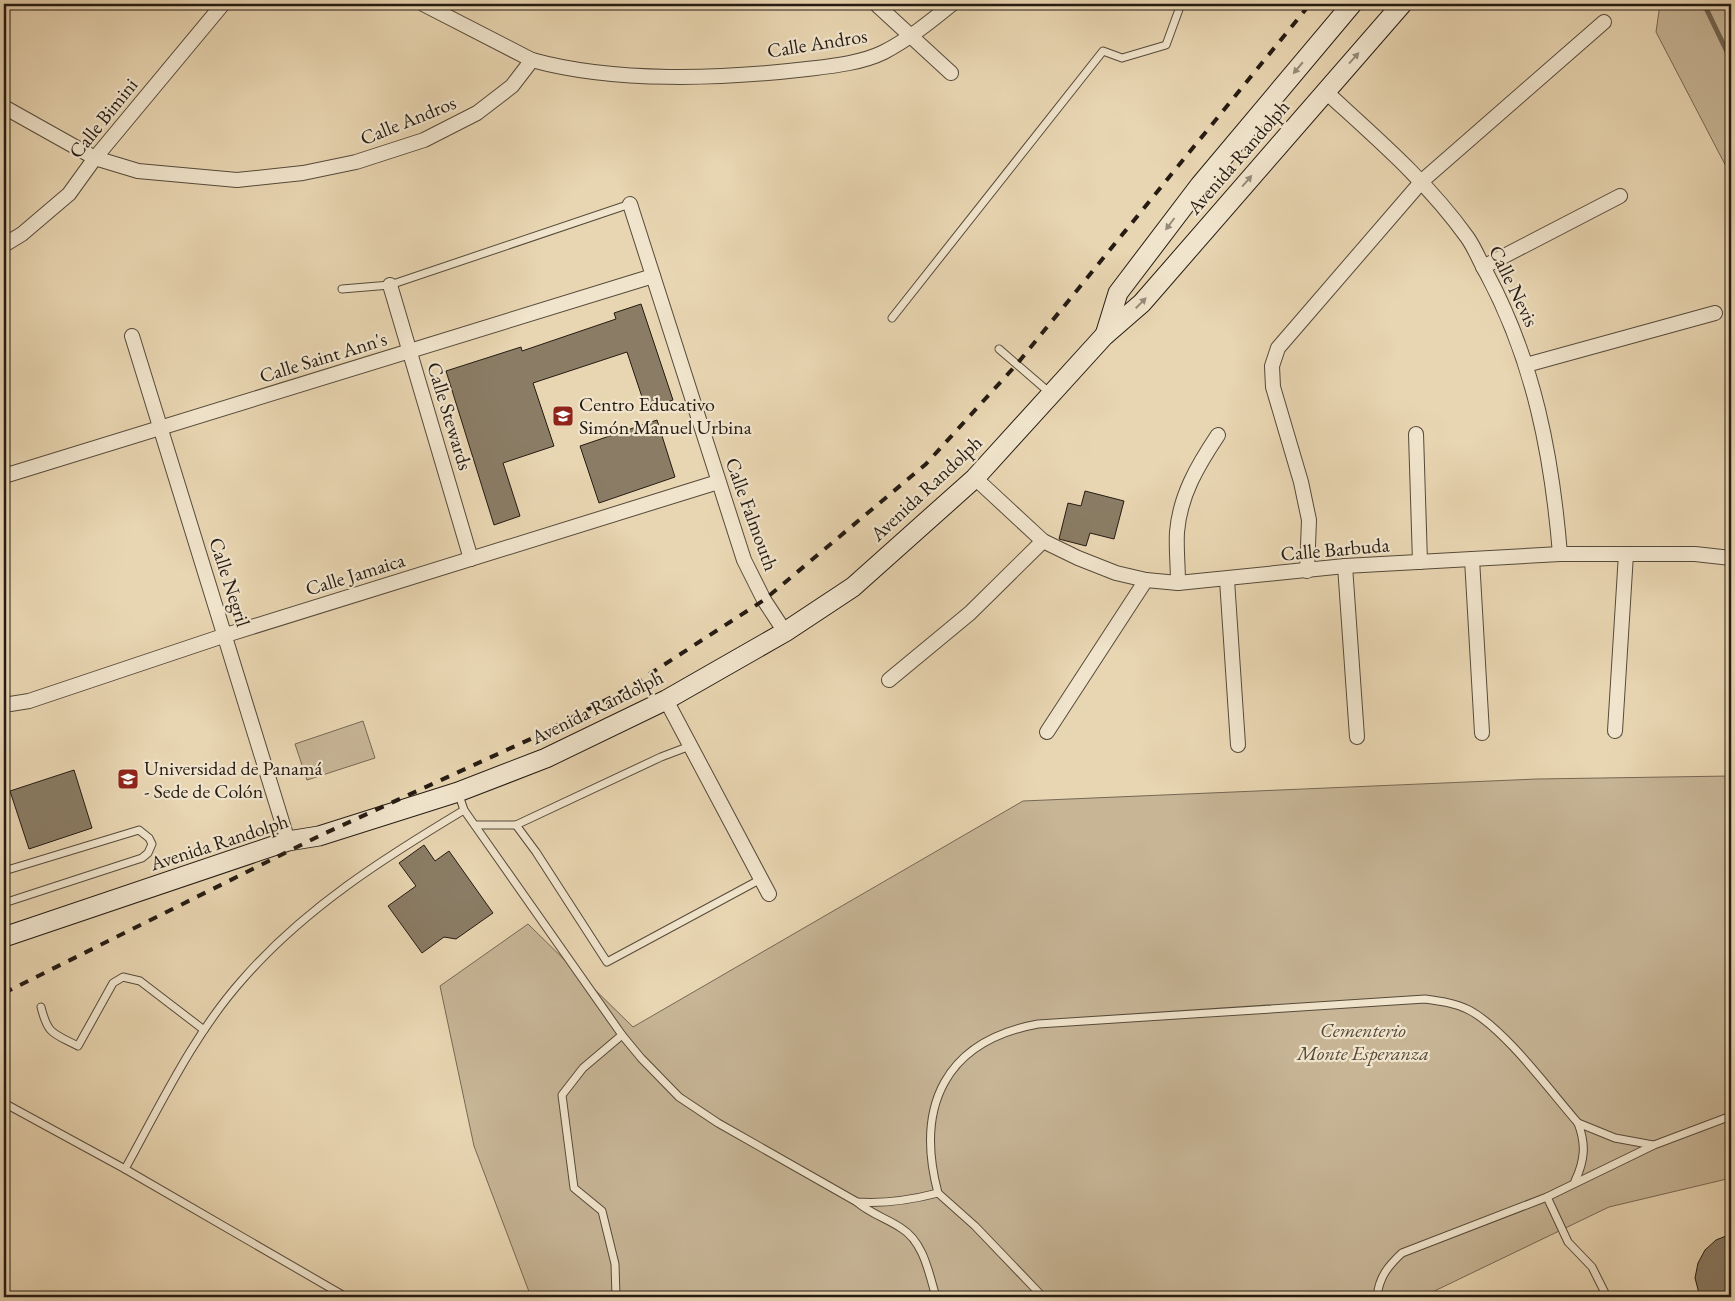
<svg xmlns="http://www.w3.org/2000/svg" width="1735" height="1301" font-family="'EB Garamond',serif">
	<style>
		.green { fill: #c7b596; stroke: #766854 }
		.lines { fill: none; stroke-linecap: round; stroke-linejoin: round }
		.stream { stroke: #726551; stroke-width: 5 }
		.building { fill: #8a7c65; stroke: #251b13 }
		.service-casing { stroke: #564a3a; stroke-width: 9 }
		.minor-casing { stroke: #564a3a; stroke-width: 16 }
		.secondary-casing { stroke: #251b13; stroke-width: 21 }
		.service { stroke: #f0e4cc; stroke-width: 7 }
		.minor { stroke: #f0e4cc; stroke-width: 14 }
		.secondary { stroke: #f0e4cc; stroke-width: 19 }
		.rail { stroke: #251b13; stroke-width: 4; stroke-dasharray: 9 9; stroke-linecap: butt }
		.oneway { fill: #958a79 }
		.labels { text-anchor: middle; stroke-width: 4.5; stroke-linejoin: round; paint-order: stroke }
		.street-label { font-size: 20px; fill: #251b13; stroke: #f0e4cc }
		.poi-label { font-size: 20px; fill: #251b13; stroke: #f0e4cc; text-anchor: start }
		.park-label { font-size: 20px; font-style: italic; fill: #56493a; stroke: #f0e4cc }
	</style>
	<rect width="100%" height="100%" fill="#e8d5b1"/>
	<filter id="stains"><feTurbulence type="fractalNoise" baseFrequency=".004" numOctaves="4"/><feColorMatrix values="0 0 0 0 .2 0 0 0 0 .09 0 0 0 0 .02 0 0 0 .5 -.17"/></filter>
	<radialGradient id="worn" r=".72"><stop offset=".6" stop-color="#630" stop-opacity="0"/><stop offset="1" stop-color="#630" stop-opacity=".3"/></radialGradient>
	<!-- green -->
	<g class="green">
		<path d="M1660,4H1731V176L1656,32Z"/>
		<path d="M363,721L375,758L307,780L295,744Z"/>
		<path d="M1731,776V1178L1609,1207L1422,1297H531L474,1146L440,986L528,924L633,1027L1023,801L1537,779Z"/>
	</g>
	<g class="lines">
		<!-- stream -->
		<path class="stream" d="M1704,4L1731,60"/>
	</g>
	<!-- building -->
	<g class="building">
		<path d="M641,304L673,400L646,409L627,352L533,383L554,446L503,463L520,516L494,525L446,371L521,347L522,351L616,319L614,313Z"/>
		<path d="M657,420L675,477L599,503L580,446Z"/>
		<path d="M1085,491L1124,501L1114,539L1090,533L1086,546L1059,539L1068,503L1081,506Z"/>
		<path d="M74,770L92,828L29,849L10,791Z"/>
		<path d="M424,845L435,861L449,851L493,913L456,939L444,937L422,953L388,906L416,886L399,863Z"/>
		<path d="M1731,1234V1297H1700L1695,1278L1698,1263L1705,1250L1716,1240Z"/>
	</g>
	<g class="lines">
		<!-- service casing -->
		<g class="service-casing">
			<g id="service">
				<path d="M342,289L390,285L630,204"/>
				<path d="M892,318L1103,51L1122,58L1166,45L1181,4"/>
				<path d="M999,349L1050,393"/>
				<path d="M458,792L464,810L622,1035L641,1058L679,1097L718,1123L857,1202C886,1204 911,1200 938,1193L975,1226L1043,1297"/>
				<path d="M475,825H516L661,757L690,746"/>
				<path d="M516,825L536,852L607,962L761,879"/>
				<path d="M4,871L139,830L149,838L152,844L148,853L142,858L4,903"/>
				<path d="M41,1007C48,1035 53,1033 78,1046L113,983L123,977L140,981L204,1030"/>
				<path d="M4,1103L125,1169L346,1297"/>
				<path d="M1578,1123L1615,1138L1653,1145"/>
				<path d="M125,1169C161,1104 193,1035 243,979C305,908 384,858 464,810"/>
				<path d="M938,1193C915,1106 945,1041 1038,1024L1425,999C1440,1001 1455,1003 1469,1010C1505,1029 1550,1091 1578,1123C1586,1144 1585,1160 1575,1181"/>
				<path d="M1547,1197L1568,1242L1592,1267L1607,1297"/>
				<path d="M857,1202C871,1214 886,1218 901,1228C924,1242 929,1274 936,1297"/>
				<path d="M616,1297L615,1264L602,1211L574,1188L562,1095L583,1068L622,1035"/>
				<path d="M1377,1297C1379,1277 1388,1266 1402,1253L1547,1197L1654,1145L1731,1116"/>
			</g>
		</g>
		<!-- minor casing -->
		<g class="minor-casing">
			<g id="minor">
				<path d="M423,4L532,60"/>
				<path d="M876,4L951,73"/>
				<path d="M1325,91C1375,137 1427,181 1467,237C1475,248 1480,262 1487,274C1534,362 1552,456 1560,554"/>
				<path d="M4,107L95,158L138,171L237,180L303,173L356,162L424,140L477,113L512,86L532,60C615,83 722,79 807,69C832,66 862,63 884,52C909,39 931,21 952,4"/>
				<path d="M630,204L744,560L764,600L785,632"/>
				<path d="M4,245L22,234L69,194L95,158L223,4"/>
				<path d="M1483,267L1620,196"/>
				<path d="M390,285L471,559"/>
				<path d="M132,336L288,841"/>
				<path d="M1526,365L1715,313"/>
				<path d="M1416,434L1420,562"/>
				<path d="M4,476L653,276"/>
				<path d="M975,478L1043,541L1078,558L1116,573L1146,580L1178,583L1345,566L1560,554H1695L1731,558"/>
				<path d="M1472,559L1482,733"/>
				<path d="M1345,566L1357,737"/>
				<path d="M1307,571L1309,520L1301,482L1273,387L1272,366L1278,348L1422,181L1604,22"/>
				<path d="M1227,580L1238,745"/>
				<path d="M1178,583C1178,566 1176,548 1177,532C1180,495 1198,465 1218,435"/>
				<path d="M889,680L970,613L1043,541"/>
				<path d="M666,700L769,894"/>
				<path d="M4,705L29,701L226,635L718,482"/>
				<path d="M1615,731L1626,554"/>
				<path d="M1047,732L1146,580"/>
			</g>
		</g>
		<!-- secondary casing -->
		<g class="secondary-casing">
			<g id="secondary">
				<path d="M1105,335L1118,293L1200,185L1352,4"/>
				<path d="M4,937L288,841L319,836L458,792L546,758L666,700L785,632L853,587L975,478L1104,336L1142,303L1402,4"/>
			</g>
		</g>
		<!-- service -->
		<use href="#service" class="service"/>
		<!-- minor -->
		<use href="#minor" class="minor"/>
		<!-- secondary -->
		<use href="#secondary" class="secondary"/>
		<!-- rail -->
		<path class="rail" d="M4,993L319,836L537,736L625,690L764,600L926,464L1017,364L1310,4"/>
	</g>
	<!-- one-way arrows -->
	<defs><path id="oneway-solid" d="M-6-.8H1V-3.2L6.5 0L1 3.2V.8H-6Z" transform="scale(1.25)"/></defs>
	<g class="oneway">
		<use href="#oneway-solid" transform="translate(1354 58) rotate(-48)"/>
		<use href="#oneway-solid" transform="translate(1298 68) rotate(130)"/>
		<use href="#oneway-solid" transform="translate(1247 181) rotate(-49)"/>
		<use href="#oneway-solid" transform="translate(1170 224) rotate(127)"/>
		<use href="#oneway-solid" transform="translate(1141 303) rotate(-45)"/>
	</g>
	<!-- icons -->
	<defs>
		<g id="school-square" transform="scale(1.125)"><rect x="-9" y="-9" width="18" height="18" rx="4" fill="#8f2418" stroke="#f0e4cc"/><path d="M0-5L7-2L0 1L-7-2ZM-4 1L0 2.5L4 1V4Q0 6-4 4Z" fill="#fff"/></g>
		<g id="university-square" transform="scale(1.125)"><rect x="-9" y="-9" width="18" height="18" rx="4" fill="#8f2418" stroke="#f0e4cc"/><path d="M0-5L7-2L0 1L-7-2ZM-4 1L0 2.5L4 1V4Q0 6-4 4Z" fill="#fff"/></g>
	</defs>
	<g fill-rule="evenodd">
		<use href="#school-square" x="563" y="416"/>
		<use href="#university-square" x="128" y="779"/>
	</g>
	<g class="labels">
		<!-- street labels -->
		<g class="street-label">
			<text transform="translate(817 43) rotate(-9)" y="7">Calle Andros</text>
			<text transform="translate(103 118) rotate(-51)" y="7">Calle Bimini</text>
			<text transform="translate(408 120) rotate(-22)" y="7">Calle Andros</text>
			<text transform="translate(1238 157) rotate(-49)" y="7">Avenida Randolph</text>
			<text transform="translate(1514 286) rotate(64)" y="7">Calle Nevis</text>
			<text transform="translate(323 357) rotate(-17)" y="7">Calle Saint Ann's</text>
			<text transform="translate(450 416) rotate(73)" y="7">Calle Stewards</text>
			<text transform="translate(926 488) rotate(-43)" y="7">Avenida Randolph</text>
			<text transform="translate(752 514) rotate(70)" y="7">Calle Falmouth</text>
			<text transform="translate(1335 549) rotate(-5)" y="7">Calle Barbuda</text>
			<text transform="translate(355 574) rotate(-17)" y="7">Calle Jamaica</text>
			<text transform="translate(230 582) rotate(72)" y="7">Calle Negril</text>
			<text transform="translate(597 707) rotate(-26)" y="7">Avenida Randolph</text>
			<text transform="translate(219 842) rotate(-18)" y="7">Avenida Randolph</text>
		</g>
		<!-- poi labels -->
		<g class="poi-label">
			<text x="579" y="411">Centro Educativo<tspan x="579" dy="23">Simón Manuel Urbina</tspan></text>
			<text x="144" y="775">Universidad de Panamá<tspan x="144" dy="23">- Sede de Colón</tspan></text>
		</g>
		<!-- park labels -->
		<g class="park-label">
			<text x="1363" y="1037">Cementerio<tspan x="1363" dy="23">Monte Esperanza</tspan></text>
		</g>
	</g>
	<!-- margin -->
	<rect width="1735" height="1301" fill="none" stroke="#e8d5b1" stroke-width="20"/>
	<rect x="5" y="5" width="1725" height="1291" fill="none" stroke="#251b13" stroke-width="2.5"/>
	<rect x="10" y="10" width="1715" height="1281" fill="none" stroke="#251b13"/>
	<rect width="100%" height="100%" filter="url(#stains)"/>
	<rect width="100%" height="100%" fill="url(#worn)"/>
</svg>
